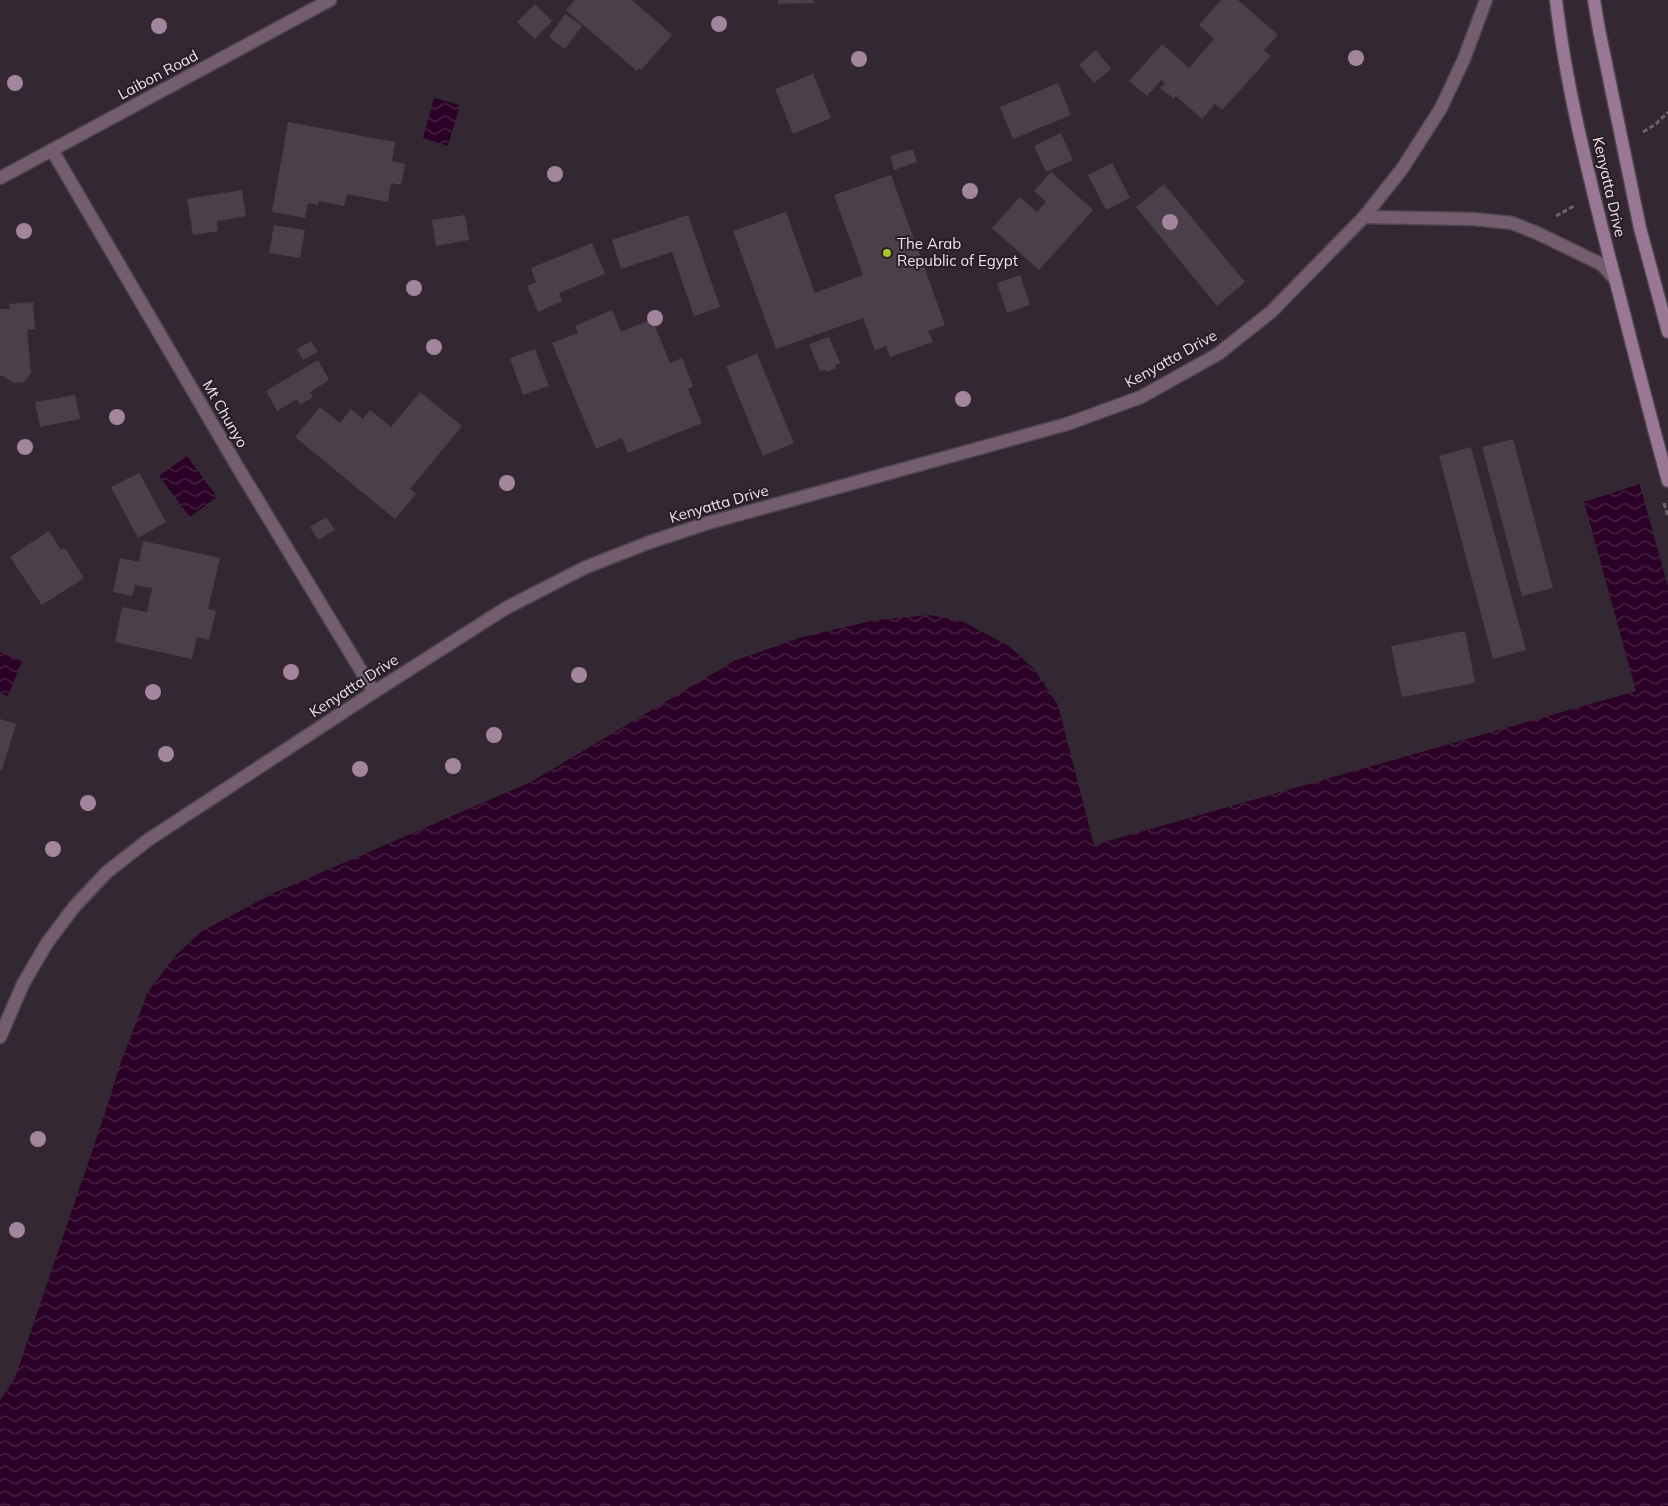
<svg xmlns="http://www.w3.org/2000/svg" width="1668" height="1506" font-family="Mulish,sans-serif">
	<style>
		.water { fill: url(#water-waves) }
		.pier { fill: #332831 }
		.building { fill: #4b3f49 }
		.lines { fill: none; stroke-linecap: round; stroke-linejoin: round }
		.minor-casing { stroke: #51464f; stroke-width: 15 }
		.tertiary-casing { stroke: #51464f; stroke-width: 15 }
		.secondary-casing { stroke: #51464f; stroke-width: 15 }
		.path { stroke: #6c626b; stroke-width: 3; stroke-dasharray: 5 2.5; stroke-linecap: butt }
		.minor { stroke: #735d6f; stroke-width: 12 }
		.tertiary { stroke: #735d6f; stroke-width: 12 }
		.secondary { stroke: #9a7895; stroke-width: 12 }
		.tree { fill: #a3859e }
		.poi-dot { fill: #a5c822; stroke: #291e27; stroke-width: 2 }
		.labels { text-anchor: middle; stroke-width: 4; stroke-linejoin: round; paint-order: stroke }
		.street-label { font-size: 15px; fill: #ece4eb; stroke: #291e27 }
		.poi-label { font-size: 15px; fill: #ece4eb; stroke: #291e27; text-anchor: start }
	</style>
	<defs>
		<pattern id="water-waves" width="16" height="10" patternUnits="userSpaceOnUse" patternTransform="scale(1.25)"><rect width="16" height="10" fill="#2b0128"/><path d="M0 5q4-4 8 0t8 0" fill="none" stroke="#4a2647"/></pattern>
	</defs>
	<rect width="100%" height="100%" fill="#332831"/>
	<!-- water -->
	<g class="water">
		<path d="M434,98L460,105L448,146L423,138Z"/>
		<path d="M187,456L217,497L190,517L159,476Z"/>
		<path d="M1668,475V1506H0V1401L15,1378L103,1119L121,1062L148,992L176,955L202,931L274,893L531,782L734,661L799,638L875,620L931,615L964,622L1009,646L1034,669L1058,705L1094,845L1636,691L1584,502Z"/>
		<path d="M0,652L22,661L8,696L0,693Z"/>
	</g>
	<!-- pier -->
	<path class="pier" d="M1668,473V587L1639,482Z"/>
	<!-- building -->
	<g class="building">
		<path d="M575,0H632L672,35L641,70L639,68L637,71L566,10Z"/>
		<path d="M778,0H814V3L778,4Z"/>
		<path d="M1221,0H1238L1278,35L1264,50L1271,56L1222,110L1215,104L1202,119L1176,96L1174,99L1160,88L1165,83L1161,80L1147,96L1129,81L1162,44L1189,68L1214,39L1199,25Z"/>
		<path d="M535,4L552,21L535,39L517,22Z"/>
		<path d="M565,14L582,26L565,49L549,37Z"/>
		<path d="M1096,50L1111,69L1094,83L1079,65Z"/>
		<path d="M813,74L831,118L793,134L775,89Z"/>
		<path d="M1058,83L1071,115L1013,139L1000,107Z"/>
		<path d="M288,122L395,142L392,161L405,164L401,185L391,183L388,202L347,194L344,206L319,201L318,205L308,203L305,218L272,212Z"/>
		<path d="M1061,133L1073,160L1046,172L1034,146Z"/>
		<path d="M913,149L917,162L894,170L890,156Z"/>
		<path d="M1112,163L1130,198L1106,210L1088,175Z"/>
		<path d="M1051,172L1093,210L1039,270L992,228L1020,197L1037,212L1046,202L1034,191Z"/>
		<path d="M891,175L945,325L928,331L933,342L890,357L886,346L875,350L863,318L776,349L733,231L786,212L815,293L863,275L834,195Z"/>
		<path d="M1164,184L1245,282L1217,306L1136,207Z"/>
		<path d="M242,190L246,216L217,221L218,231L193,235L187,199Z"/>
		<path d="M465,215L469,240L436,246L432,220Z"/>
		<path d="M688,215L720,307L694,316L672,252L621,269L612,240Z"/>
		<path d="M274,225L305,230L300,258L269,253Z"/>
		<path d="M592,243L605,274L559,293L562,301L538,312L527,286L536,282L531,268Z"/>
		<path d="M1020,275L1030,305L1007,313L997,283Z"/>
		<path d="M33,302L35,329L27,330L31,373L24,382L14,383L3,376H0V309H10L9,304Z"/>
		<path d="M612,310L621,332L652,319L670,363L682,358L693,386L688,389L702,423L628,453L622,438L596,449L552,343L578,333L575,326Z"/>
		<path d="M829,337L840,363L835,365L836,368L826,372L825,369L820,371L809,344Z"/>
		<path d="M311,341L318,352L303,360L297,349Z"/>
		<path d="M535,349L549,386L523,395L510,358Z"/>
		<path d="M757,354L794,443L763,456L726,366Z"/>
		<path d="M318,360L329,380L310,392L313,397L300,405L297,399L277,411L266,391Z"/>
		<path d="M420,392L462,426L410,489L416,494L395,519L295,437L320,407L340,423L351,409L363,419L370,410L391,427Z"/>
		<path d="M75,395L80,419L40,427L35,402Z"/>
		<path d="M1513,439L1553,588L1522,596L1482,447Z"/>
		<path d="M1471,447L1526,650L1493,659L1439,456Z"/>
		<path d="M139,473L166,522L138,538L111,487Z"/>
		<path d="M326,517L335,530L318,540L310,527Z"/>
		<path d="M49,531L61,550L65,548L84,578L42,605L10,557Z"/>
		<path d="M143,541L220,558L208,609L216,611L209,640L197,637L192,659L115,642L122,607L147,612L152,588L135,585L132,596L113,592L120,558L139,562Z"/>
		<path d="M1465,631L1475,683L1402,697L1391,646Z"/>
		<path d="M0,719L16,724L2,770H0Z"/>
	</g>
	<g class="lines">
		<!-- minor casing -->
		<g class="minor-casing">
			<g id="minor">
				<path d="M0,178L52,150"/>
				<path d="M1364,217L1473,219L1512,223L1537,233L1601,264L1615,279"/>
			</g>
		</g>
		<!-- tertiary casing -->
		<g class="tertiary-casing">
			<g id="tertiary">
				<path d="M330,0L52,150L237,466L374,692"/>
				<path d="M0,1037L23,984L47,943L74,907L107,872L148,840L374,692L506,608L584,568L650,542L708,523L1067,424L1141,397L1218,354L1271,312L1364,217L1402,169L1441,108L1464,59L1486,0"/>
			</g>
		</g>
		<!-- secondary casing -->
		<g class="secondary-casing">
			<g id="secondary">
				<path d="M1556,0C1566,87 1588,172 1609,256C1629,331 1647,406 1668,481"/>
				<path d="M1594,0L1599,30L1640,228L1668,332"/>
			</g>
		</g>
		<!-- path -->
		<g class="path">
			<path d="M1643,132L1656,124L1668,112"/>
			<path d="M1556,216L1574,206"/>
			<path d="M1664,503L1668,517"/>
		</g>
		<!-- minor -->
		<use href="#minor" class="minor"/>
		<!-- tertiary -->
		<use href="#tertiary" class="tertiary"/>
		<!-- secondary -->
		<use href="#secondary" class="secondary"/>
	</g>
	<!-- trees -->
	<g class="tree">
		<circle cx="719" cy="24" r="8"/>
		<circle cx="159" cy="26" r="8"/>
		<circle cx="1356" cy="58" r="8"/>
		<circle cx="859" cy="59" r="8"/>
		<circle cx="15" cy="83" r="8"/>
		<circle cx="555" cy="174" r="8"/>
		<circle cx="970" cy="191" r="8"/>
		<circle cx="1170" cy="222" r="8"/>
		<circle cx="24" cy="231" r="8"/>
		<circle cx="414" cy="288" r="8"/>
		<circle cx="655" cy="318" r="8"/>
		<circle cx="434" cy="347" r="8"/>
		<circle cx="963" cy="399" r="8"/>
		<circle cx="117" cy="417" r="8"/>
		<circle cx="25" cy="447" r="8"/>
		<circle cx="507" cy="483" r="8"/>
		<circle cx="291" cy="672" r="8"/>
		<circle cx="579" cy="675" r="8"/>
		<circle cx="153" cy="692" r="8"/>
		<circle cx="494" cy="735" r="8"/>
		<circle cx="166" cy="754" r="8"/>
		<circle cx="453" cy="766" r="8"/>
		<circle cx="360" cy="769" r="8"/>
		<circle cx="88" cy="803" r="8"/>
		<circle cx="53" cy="849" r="8"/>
		<circle cx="38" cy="1139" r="8"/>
		<circle cx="17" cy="1230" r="8"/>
	</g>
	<!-- markers -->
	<circle class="poi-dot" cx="887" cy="253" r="5"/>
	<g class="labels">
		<!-- street labels -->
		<g class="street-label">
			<text transform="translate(158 75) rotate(-28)" y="5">Laibon Road</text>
			<text transform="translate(1609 187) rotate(77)" y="5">Kenyatta Drive</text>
			<text transform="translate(1171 359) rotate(-29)" y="5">Kenyatta Drive</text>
			<text transform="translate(225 414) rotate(60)" y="5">Mt Chunyo</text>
			<text transform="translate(719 504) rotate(-16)" y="5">Kenyatta Drive</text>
			<text transform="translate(354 686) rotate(-33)" y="5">Kenyatta Drive</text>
		</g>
		<!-- poi labels -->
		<g class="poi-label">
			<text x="897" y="249">The Arab<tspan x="897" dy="17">Republic of Egypt</tspan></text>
		</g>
	</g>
</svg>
